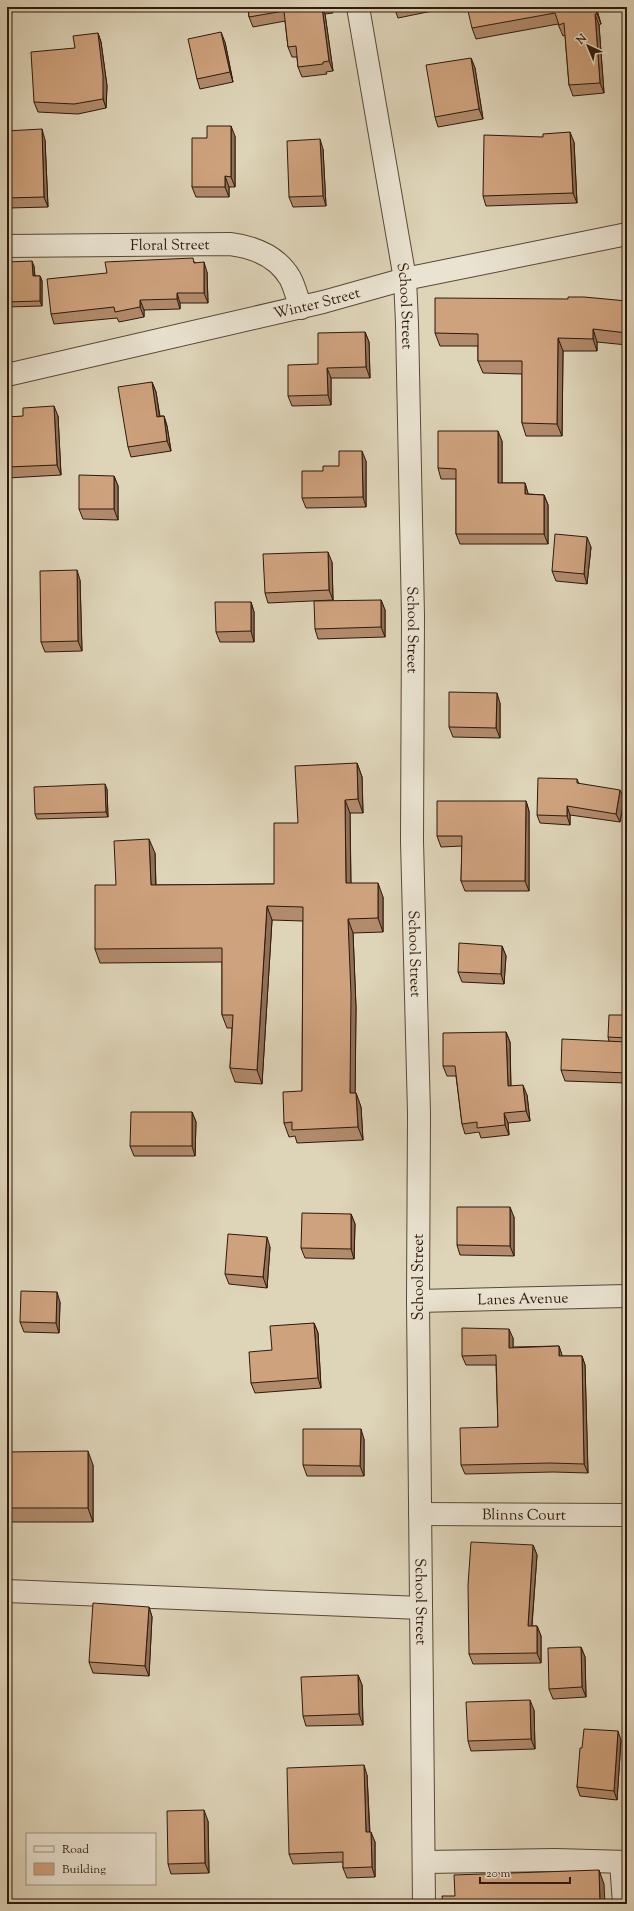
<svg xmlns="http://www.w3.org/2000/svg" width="634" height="1911" font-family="'Sorts Mill Goudy',serif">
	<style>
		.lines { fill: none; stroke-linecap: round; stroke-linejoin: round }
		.minor-casing { stroke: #5b4836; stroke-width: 24 }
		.minor { stroke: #eae3d1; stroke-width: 22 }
		.wall { fill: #b18b6c; stroke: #2f190b }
		.shaded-wall { fill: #907158; stroke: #2f190b }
		.building { fill: #cea27d; stroke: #2f190b }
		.labels { text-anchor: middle; stroke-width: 4; stroke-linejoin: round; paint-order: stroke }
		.street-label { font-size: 15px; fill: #2f190b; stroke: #eae3d1 }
	</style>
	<rect width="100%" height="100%" fill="#ded4b8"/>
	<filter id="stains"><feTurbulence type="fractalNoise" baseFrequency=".005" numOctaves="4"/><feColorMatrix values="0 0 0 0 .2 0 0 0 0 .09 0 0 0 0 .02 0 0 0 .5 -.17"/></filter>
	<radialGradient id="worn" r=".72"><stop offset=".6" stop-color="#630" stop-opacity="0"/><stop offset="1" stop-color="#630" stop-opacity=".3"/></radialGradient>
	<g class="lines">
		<!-- minor casing -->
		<g class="minor-casing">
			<g id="minor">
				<path id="s1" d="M358,7L405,279L407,323L413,616L412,841L419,1113L418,1301L424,1904"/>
				<path id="s2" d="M7,246L230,244C254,247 277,256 290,278C295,287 297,298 301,308"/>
				<path id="s3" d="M7,375L323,302L405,279L627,234"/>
				<path id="s4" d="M418,1301L627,1296"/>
				<path id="s5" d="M420,1514L627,1515"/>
				<path d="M7,1591L421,1608"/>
				<path d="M424,1862L555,1860L627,1862"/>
				<path d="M621,1862L624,1904"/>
			</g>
		</g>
		<!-- minor -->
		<use href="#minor" class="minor"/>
	</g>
	<!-- wall -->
	<g class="wall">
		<path d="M248,7H332L333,13L325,14L333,71L326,72L327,74L302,77L298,67L297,57H292L288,47L285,21L253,27L249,17Z"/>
		<path d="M394,7H452L398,18Z"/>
		<path d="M484,7H596L601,24L599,25L604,93L573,96L569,85L565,35L563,36L558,24L476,39L472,28Z"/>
		<path d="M98,33L101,42L107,86L106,108L78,114L38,112L34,102L75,48Z"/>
		<path d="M225,42L233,82L200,89L197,79Z"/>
		<path d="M471,58L475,68L483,119L438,127L435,117Z"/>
		<path d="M7,131L45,140L48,207L9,208L7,202Z"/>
		<path d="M235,136V187H229V197H196L192,187L207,138Z"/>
		<path d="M574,142L577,203L486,206L483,196Z"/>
		<path d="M323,149L326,206L293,207L289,197Z"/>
		<path d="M7,262L34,266L35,276H40L42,281V306L7,307Z"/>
		<path d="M195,262L207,272L208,303H180V309L144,310V317L119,322L117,318L54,324L51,314L107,273Z"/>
		<path d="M627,301V345L597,342V351H563L562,436H526L522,423V374L483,373L478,361V346H440L435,333Z"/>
		<path d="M365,332L369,342L370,378H331V405L292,406L288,396L318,364Z"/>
		<path d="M152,382L156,392L160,416H164L167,426L171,451L131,457L128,447Z"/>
		<path d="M58,416L61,475L7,478V417Z"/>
		<path d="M502,441V483H525L528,494L544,495L548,505V544H460L456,534V479H441L438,468Z"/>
		<path d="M366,461V507L306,508L302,498L339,466Z"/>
		<path d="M114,476L118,486V520L83,519L79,509Z"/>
		<path d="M591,547L587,584L556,581L552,571Z"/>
		<path d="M332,562L333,600L268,603L265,593Z"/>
		<path d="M80,580L82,651L45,652L41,642Z"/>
		<path d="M381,600L385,610V637L318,639L315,629Z"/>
		<path d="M251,602L254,612V642H220L216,632Z"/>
		<path d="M500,703V738L453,737L449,727Z"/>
		<path d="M357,763L362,777L363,813H350L351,883L383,897V932L353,933L356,1008L355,1093H356L361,1107L363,1140L297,1143L295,1136L289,1137L284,1123L302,1091L303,921L272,920L262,1084L235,1082L230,1068L232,1028H227L222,1015V962L100,963L95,949L116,885L155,853L156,885L274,884L298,823Z"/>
		<path d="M577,779L579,784L624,799L620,822L570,815V825L540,823L537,815Z"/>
		<path d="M107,789L108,817L37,819L35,814Z"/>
		<path d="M526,801L529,811V891H465L461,881L462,846L441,847L437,836Z"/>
		<path d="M502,946L506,956L504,984L462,982L458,972Z"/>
		<path d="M627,1015V1083L565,1081L561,1070L609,1041L608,1037Z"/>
		<path d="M506,1032L510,1042L511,1086L527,1095L530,1121L508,1123L509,1135L481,1138L479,1132L465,1134L462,1124L456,1076H447L443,1066Z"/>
		<path d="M192,1112L196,1122L195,1156H134L130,1146Z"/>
		<path d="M351,1214L355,1224L354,1259L305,1258L301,1248Z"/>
		<path d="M514,1217V1256L460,1255L457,1245Z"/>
		<path d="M270,1247L267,1288L229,1284L225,1274Z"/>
		<path d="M60,1302L59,1333L24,1332L20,1322Z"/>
		<path d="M314,1323L318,1333L321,1388L255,1393L251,1383L272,1350Z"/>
		<path d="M513,1338V1347L559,1346L562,1356H582L585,1365L588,1473L553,1472L465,1474L461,1465L498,1427L496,1365H466L462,1356Z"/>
		<path d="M364,1439V1476H307L303,1465Z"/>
		<path d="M7,1452L93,1465V1522H7Z"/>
		<path d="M533,1545L537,1555L532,1626H537L541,1636V1663L473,1664L469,1654Z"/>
		<path d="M149,1607L152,1617L149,1676L93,1673L89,1662Z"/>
		<path d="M581,1647L585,1657L586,1697L553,1699L549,1689Z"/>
		<path d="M358,1675L362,1685L363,1725L306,1726L303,1716Z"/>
		<path d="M534,1710L535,1749L471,1751L468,1741Z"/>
		<path d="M621,1740L617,1800L580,1796L577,1787L582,1748Z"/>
		<path d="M367,1775L370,1832L375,1842V1877L347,1878L343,1868V1862L293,1864L289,1854Z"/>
		<path d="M208,1821L209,1873L171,1874L168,1864Z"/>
	</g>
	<!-- shaded-wall -->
	<g class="shaded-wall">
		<path d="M322,7H323L325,14L333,71L329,61Z"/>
		<path d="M595,7H596L601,24L597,14Z"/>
		<path d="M595,14L599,25L604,93L600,83Z"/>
		<path d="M221,32L225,42L233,82L230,72Z"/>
		<path d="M98,33L101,42L107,86L106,108L103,99Z"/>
		<path d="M471,58L475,68L483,119L479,109Z"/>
		<path d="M231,126L235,136V187L231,177Z"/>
		<path d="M42,129L45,140L48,207L44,197Z"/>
		<path d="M570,132L574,142L577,203L573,193Z"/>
		<path d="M320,139L323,149L326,206L323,196Z"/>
		<path d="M225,176L229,187V197L225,187Z"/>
		<path d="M32,261L34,266L35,281L33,276Z"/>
		<path d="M204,262L207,272L208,303L204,293Z"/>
		<path d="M40,276L42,281V306L40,301Z"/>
		<path d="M177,293L180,303V309L177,299Z"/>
		<path d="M140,300L144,310V317L140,307Z"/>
		<path d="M593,329L597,342V351L593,339Z"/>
		<path d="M365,332L369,342L370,378L366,367Z"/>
		<path d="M558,338L563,351L562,436L557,424Z"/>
		<path d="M327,368L331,378V405L328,395Z"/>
		<path d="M152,382L156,392L161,427L157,417Z"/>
		<path d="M54,406L58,416L61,475L57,465Z"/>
		<path d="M164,416L167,426L171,451L167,441Z"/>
		<path d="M498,431L502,441V493L498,483Z"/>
		<path d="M362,451L366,461V507L363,497Z"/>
		<path d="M114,476L118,486V520L114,509Z"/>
		<path d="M525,483L528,493V504L525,494Z"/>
		<path d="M544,495L548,505V544L544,534Z"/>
		<path d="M587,537L591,547L587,584L584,574Z"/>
		<path d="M328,552L332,562L333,600L329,590Z"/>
		<path d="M77,570L80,580L82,651L78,641Z"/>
		<path d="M381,600L385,610V637L381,627Z"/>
		<path d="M251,602L254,612V642L251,631Z"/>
		<path d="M497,693L500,703V738L496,728Z"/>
		<path d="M357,763L362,777L363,813L358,799Z"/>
		<path d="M105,784L107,789L108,817L106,812Z"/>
		<path d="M620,790L624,799L620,822L616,814Z"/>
		<path d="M345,800L350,813L351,897L346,883Z"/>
		<path d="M526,801L529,811V891L525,881Z"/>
		<path d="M567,806L570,815V825L567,816Z"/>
		<path d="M149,839L155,853L156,899L151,885Z"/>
		<path d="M378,883L383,897V932L378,918Z"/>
		<path d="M267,906L272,920L262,1084L257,1070Z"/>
		<path d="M348,919L353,933L356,1008L355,1107L350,1093Z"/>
		<path d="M502,946L506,956L504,984L501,974Z"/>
		<path d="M506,1032L510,1042L511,1097L508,1086Z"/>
		<path d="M627,1042V1076L626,1073Z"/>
		<path d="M523,1085L527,1095L530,1121L526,1111Z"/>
		<path d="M356,1093L361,1107L363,1140L358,1127Z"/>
		<path d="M192,1112L196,1122L195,1156L192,1146Z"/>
		<path d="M504,1113L508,1123L509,1135L505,1125Z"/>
		<path d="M510,1207L514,1217V1256L510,1246Z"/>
		<path d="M351,1214L355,1224L354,1259L351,1249Z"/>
		<path d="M267,1237L270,1247L267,1288L263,1277Z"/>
		<path d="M57,1292L60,1302L59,1333L56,1323Z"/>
		<path d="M314,1323L318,1333L321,1388L318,1378Z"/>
		<path d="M509,1329L513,1338V1357L509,1348Z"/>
		<path d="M559,1346L562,1355L563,1365L559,1356Z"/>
		<path d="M582,1356L585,1365L588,1473L584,1464Z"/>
		<path d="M361,1429L364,1439V1476L360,1466Z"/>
		<path d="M88,1451L93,1465V1522L88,1508Z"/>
		<path d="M533,1545L537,1555L531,1636L528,1626Z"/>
		<path d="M149,1607L152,1617L149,1676L145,1666Z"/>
		<path d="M537,1626L541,1636V1663L537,1653Z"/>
		<path d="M581,1647L585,1657L586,1697L582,1687Z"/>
		<path d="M358,1675L362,1685L363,1725L359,1714Z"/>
		<path d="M530,1700L534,1710L535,1749L531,1739Z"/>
		<path d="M618,1731L621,1740L617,1800L614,1791Z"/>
		<path d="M364,1765L367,1775L370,1842L366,1832Z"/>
		<path d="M204,1810L208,1821L209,1873L205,1863Z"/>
		<path d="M371,1832L375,1842V1877L372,1867Z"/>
		<path d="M599,1870L604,1884L605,1904H600Z"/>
	</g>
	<!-- building -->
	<g class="building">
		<path d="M248,7H322L329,61L323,62V64L298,67L296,46L288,47L284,11L249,17Z"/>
		<path d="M484,7H595L597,14H595L600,83L569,85L564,23L559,25L555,13L472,28L468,11Z"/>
		<path d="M221,32L230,72L197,79L188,39Z"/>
		<path d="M98,33L103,76V99L74,104L34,102L31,52L75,48L73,36Z"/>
		<path d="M471,58L479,109L435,117L426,65Z"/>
		<path d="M207,126H231V177L225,176V187H192V138H207Z"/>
		<path d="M42,129L44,197L7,198V131Z"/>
		<path d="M570,132L573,193L483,196L484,135L543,137V134Z"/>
		<path d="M320,139L323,196L289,197L287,141Z"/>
		<path d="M193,258L194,263L204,262V293H177V299L140,300V307L115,312L114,307L51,314L47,279L107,273L105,262Z"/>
		<path d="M32,261L33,276H40V301L7,302V262Z"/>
		<path d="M568,297H584L627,301V333L593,329V339L558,338L557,424L522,423V361H478V334L435,333V298L568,299Z"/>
		<path d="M365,332L366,367L327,368L328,395L288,396V365L318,364V333Z"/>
		<path d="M152,382L157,417L164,416L167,441L128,447L118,387Z"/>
		<path d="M54,406L57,465L7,467V417L23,416V408Z"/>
		<path d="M438,431H498V483H525V494L544,495V534H456V469L438,468Z"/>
		<path d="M339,451H362L363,497L302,498V471H323V466H339Z"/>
		<path d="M79,475L114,476V509H79Z"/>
		<path d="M555,534L587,537L584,574L552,571Z"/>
		<path d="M328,552L329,590L265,593L263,554Z"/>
		<path d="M77,570L78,641L41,642L40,571Z"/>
		<path d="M381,600V627L315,629L314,601Z"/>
		<path d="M215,602H251V631L216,632Z"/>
		<path d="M449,692L497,693L496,728L449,727Z"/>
		<path d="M357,763L358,799L345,800L346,883H378V918L348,919L351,995L350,1093H356L358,1127L292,1130V1122L284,1123L283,1092L302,1091L303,907L267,906L257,1070L230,1068L233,1015H222V948L95,949V885H116L114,841L149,839L151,885L274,884V823H298L295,766Z"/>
		<path d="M538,778L577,779V783L620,790L616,814L567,806V816L537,815Z"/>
		<path d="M105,784L106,812L35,814L34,787Z"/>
		<path d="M437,801H526L525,881H461L462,836H437Z"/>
		<path d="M459,943L502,946L501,974L458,972Z"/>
		<path d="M609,1015H627V1038L608,1037Z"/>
		<path d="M506,1032L508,1086L523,1085L526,1111L504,1113L505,1125L477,1128V1122L462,1124L455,1066H443V1033Z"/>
		<path d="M562,1039L627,1042L626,1073L561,1070Z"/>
		<path d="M131,1112H192V1146H130Z"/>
		<path d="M457,1207H510V1246L457,1245Z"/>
		<path d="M302,1213L351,1214V1249L301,1248Z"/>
		<path d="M228,1234L267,1237L263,1277L225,1274Z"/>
		<path d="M21,1291L57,1292L56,1323L20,1322Z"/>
		<path d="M314,1323L318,1378L251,1383L249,1352L272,1350L270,1326Z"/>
		<path d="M462,1328L509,1329V1348L559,1346V1356H582L584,1464L550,1463L461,1465L460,1428L498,1427L496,1355L462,1356Z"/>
		<path d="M303,1429H361L360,1466L303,1465Z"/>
		<path d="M88,1451V1508H7V1452Z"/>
		<path d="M471,1542L533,1545L528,1626H537V1653L469,1654L468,1585Z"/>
		<path d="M93,1603L149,1607L145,1666L89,1662Z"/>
		<path d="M581,1647L582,1687L549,1689L548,1648Z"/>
		<path d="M358,1675L359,1714L303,1716L301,1677Z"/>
		<path d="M530,1700L531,1739L468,1741L466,1702Z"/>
		<path d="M584,1729L618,1731L614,1791L577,1787L580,1748H582Z"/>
		<path d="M364,1765L366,1832H371L372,1867L343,1868V1852L289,1854L287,1768Z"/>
		<path d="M204,1810L205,1863L168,1864L167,1811Z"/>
		<path d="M599,1870L600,1904H443L442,1896H455L454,1875Z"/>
	</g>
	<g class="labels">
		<!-- street labels -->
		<g class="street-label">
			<text dy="5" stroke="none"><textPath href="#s2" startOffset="163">Floral Street</textPath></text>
			<text dy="5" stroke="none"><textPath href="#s3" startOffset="318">Winter Street</textPath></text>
			<text dy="5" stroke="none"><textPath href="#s1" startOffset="303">School Street</textPath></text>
			<text dy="5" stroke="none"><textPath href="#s1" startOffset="627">School Street</textPath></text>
			<text dy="5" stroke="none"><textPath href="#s1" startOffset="951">School Street</textPath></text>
			<text transform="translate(418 1277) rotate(-90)" y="5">School Street</text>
			<text dy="5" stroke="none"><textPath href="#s4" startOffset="105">Lanes Avenue</textPath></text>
			<text dy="5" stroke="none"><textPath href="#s5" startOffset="104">Blinns Court</textPath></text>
			<text dy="5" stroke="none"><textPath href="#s1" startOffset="1599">School Street</textPath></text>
		</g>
	</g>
	<!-- margin -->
	<rect width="634" height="1911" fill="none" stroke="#ded4b8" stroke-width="24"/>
	<rect x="8" y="8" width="618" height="1895" fill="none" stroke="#2f190b" stroke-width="2"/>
	<rect x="12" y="12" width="610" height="1887" fill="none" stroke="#2f190b"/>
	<!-- legend -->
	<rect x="26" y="1833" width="130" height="52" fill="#eae3d1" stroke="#9f9282"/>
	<rect x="34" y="1846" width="20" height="6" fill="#eae3d1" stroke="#9f9282"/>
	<text x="62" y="1853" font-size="12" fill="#2f190b">Road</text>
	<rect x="34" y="1863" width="20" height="12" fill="#cea27d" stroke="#9f9282"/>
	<text x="62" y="1873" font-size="12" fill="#2f190b">Building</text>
	<!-- north arrow -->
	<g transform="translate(588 46) rotate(316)" stroke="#eae3d1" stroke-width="3" paint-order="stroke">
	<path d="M0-3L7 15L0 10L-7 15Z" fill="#2f190b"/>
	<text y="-6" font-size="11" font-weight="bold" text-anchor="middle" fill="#2f190b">N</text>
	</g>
	<!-- scale -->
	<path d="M480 1877v6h90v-6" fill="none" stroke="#2f190b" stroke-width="2"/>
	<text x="486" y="1877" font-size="12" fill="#2f190b" stroke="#eae3d1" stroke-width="3" paint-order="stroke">20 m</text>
	<rect width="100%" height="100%" filter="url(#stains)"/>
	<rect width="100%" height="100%" fill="url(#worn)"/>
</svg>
